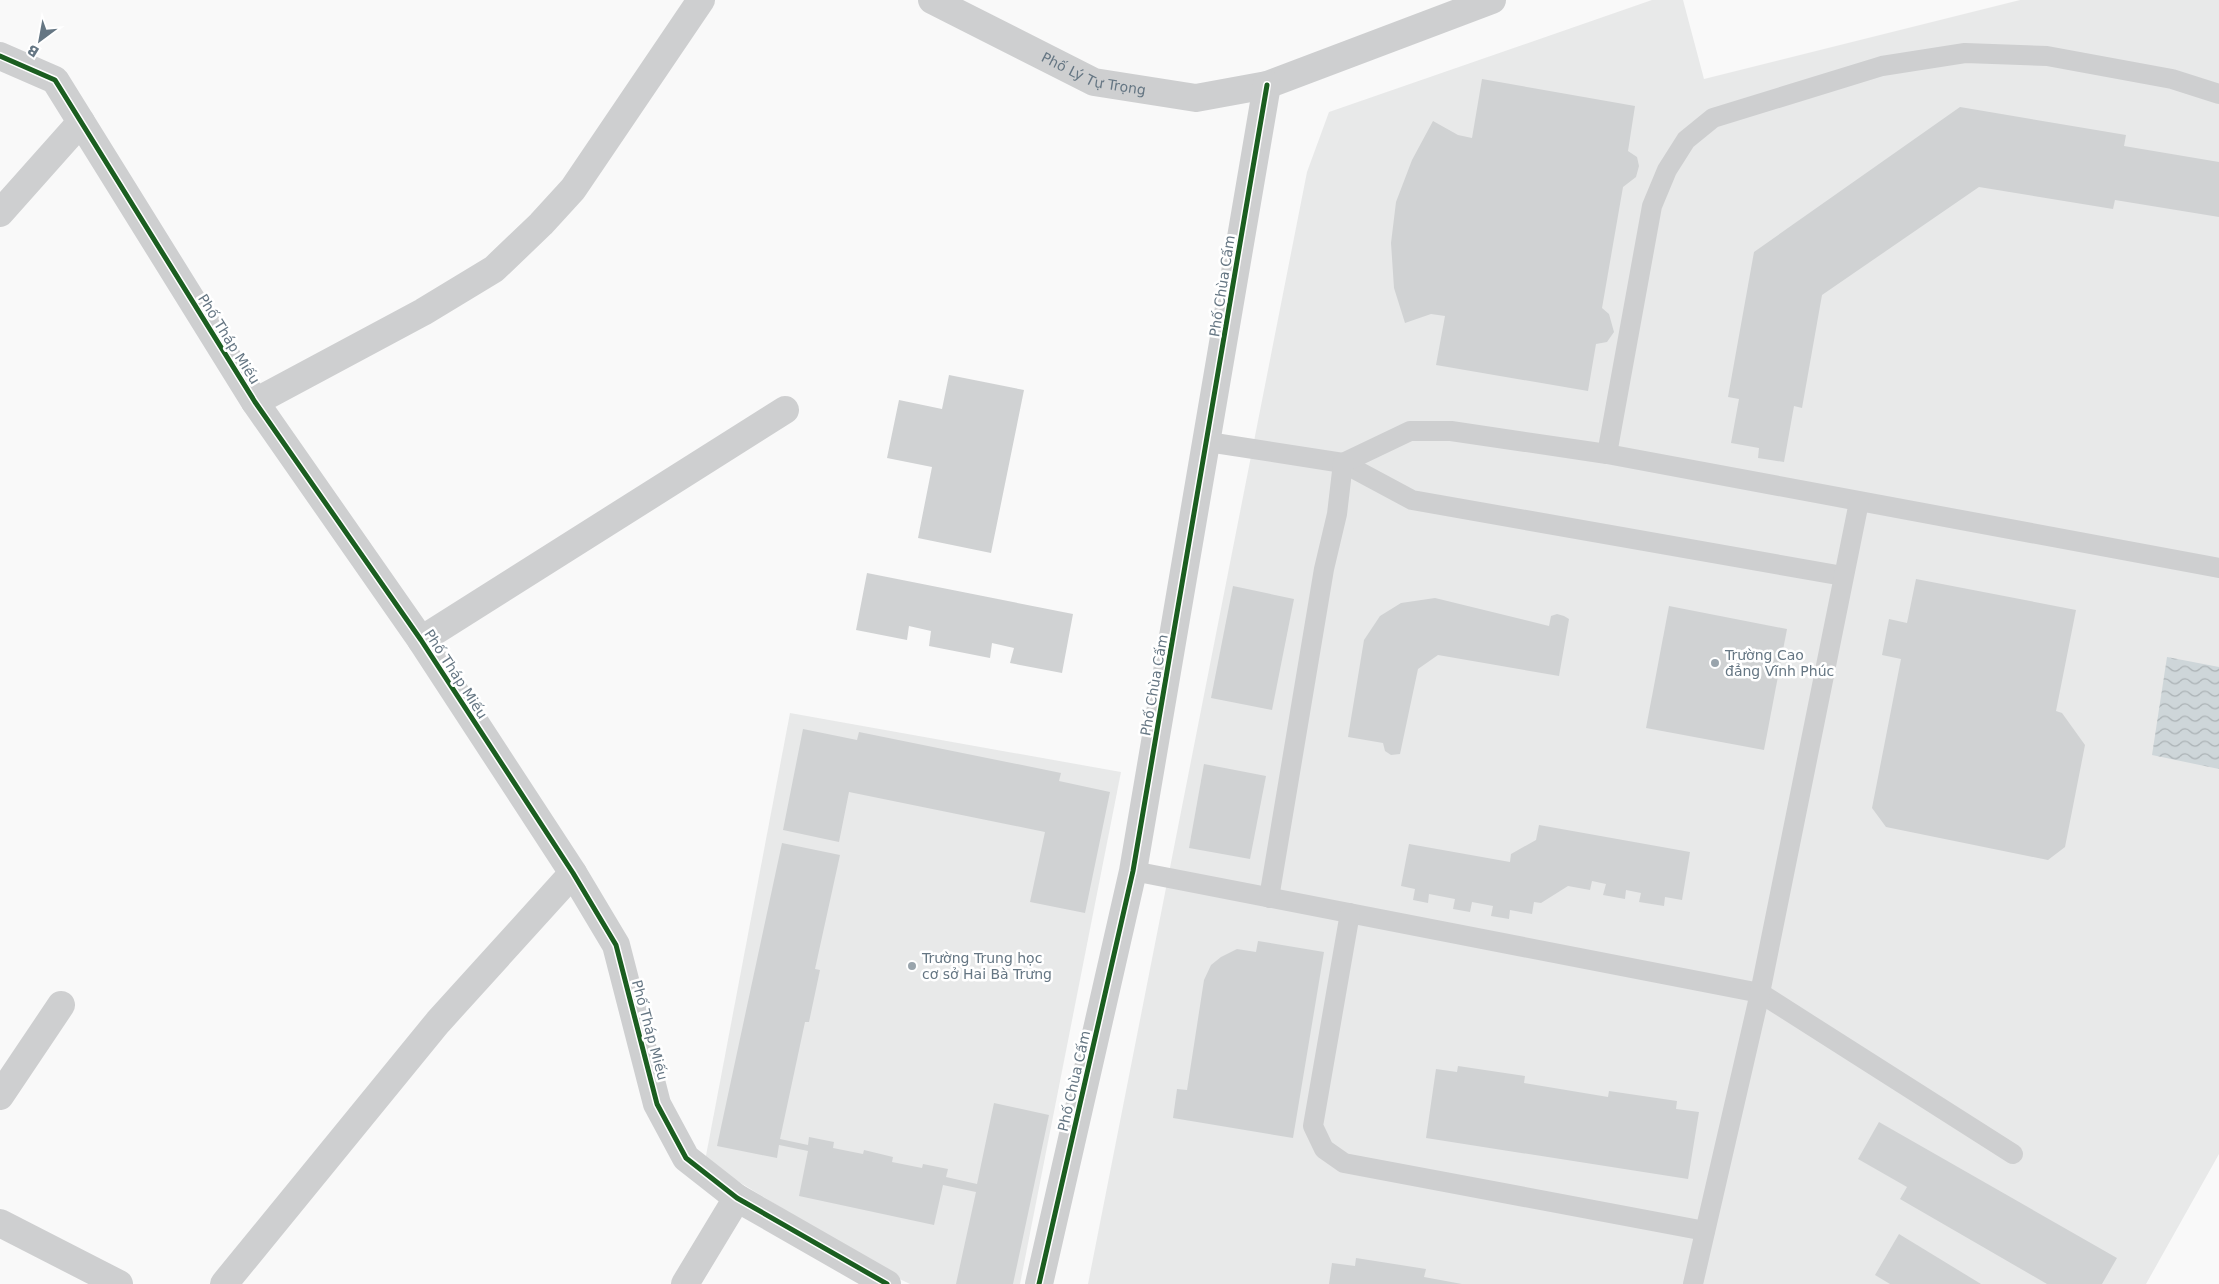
<svg xmlns="http://www.w3.org/2000/svg" width="2219" height="1284" font-family="'DejaVu Sans',sans-serif">
	<style>
		.built { fill: #e8e9e9 }
		.water { fill: url(#water-waves) }
		.building { fill: #d0d2d3 }
		.lines { fill: none; stroke-linecap: round; stroke-linejoin: round }
		.lane { stroke: #cecfd0; stroke-width: 20 }
		.street { stroke: #cecfd0; stroke-width: 28 }
		.cycleway-casing { stroke: #fff; stroke-width: 8 }
		.cycleway { stroke: #1b5e20; stroke-width: 5 }
		.poi-dot { fill: #99a4ac; stroke: #fff; stroke-width: 2 }
		.labels { text-anchor: middle; stroke-width: 5; stroke-linejoin: round; paint-order: stroke }
		.street-label { font-size: 14px; fill: #657683; stroke: #fff }
		.poi-label { font-size: 14px; fill: #657683; stroke: #fff; text-anchor: start }
	</style>
	<defs>
		<pattern id="water-waves" width="16" height="10" patternUnits="userSpaceOnUse" patternTransform="scale(1.25)"><rect width="16" height="10" fill="#ced6d9"/><path d="M0 5q4-4 8 0t8 0" fill="none" stroke="#abb2b5"/></pattern>
	</defs>
	<rect width="100%" height="100%" fill="#f9f9f9"/>
	<!-- built -->
	<g class="built">
		<path d="M1652,0H1683L1704,79L2020,0H2219V1154L2146,1284H1088L1307,172L1329,112Z"/>
		<path d="M790,713L1121,772L1020,1284H910L887,1273L705,1161Z"/>
	</g>
	<!-- water -->
	<path class="water" d="M2167,657L2219,667V769L2152,755Z"/>
	<!-- building -->
	<g class="building">
		<path d="M1482,79L1635,106L1628,151L1637,157L1639,166L1636,177L1623,187L1602,308L1609,314L1614,332L1607,342L1596,344L1588,391L1436,365L1445,316L1431,314L1405,323L1394,288L1391,243L1396,202L1412,160L1433,121L1458,135L1472,138Z"/>
		<path d="M1960,107L2126,135L2124,146L2219,162V217L2115,200L2113,209L1979,187L1822,295L1802,408L1794,406L1784,462L1758,458L1759,448L1731,443L1739,399L1728,397L1754,252Z"/>
		<path d="M949,375L1024,390L991,553L918,538L932,467L887,458L899,400L942,409Z"/>
		<path d="M867,573L1073,614L1062,673L1010,663L1014,648L992,643L990,658L929,646L931,631L909,626L907,640L856,630Z"/>
		<path d="M1916,579L2076,610L2056,711L2062,713L2085,745L2065,847L2048,860L1886,827L1872,808L1901,659L1882,655L1889,619L1907,623Z"/>
		<path d="M1233,586L1294,599L1272,710L1211,698Z"/>
		<path d="M1435,598L1549,626L1551,616L1557,614L1564,616L1569,619L1559,676L1438,655L1418,669L1400,754L1391,755L1385,751L1383,743L1348,737L1364,640L1380,616L1401,603Z"/>
		<path d="M1669,606L1787,629L1764,750L1646,728Z"/>
		<path d="M803,729L857,740L859,732L1061,773L1059,781L1110,792L1085,913L1030,902L1045,832L849,792L839,842L783,830Z"/>
		<path d="M1204,764L1266,776L1250,859L1189,848Z"/>
		<path d="M1539,825L1690,852L1682,900L1665,897L1664,906L1639,902L1641,893L1626,890L1625,899L1603,895L1606,884L1592,881L1590,890L1568,886L1541,903L1534,902L1532,914L1510,910L1509,919L1491,916L1493,906L1472,902L1470,912L1453,909L1455,899L1429,894L1428,903L1413,900L1415,889L1401,886L1409,844L1510,862L1511,854L1536,840Z"/>
		<path d="M782,843L840,855L815,969L820,970L809,1022H805L780,1139L808,1145L809,1137L834,1142L833,1148L863,1154L864,1150L893,1157L892,1162L922,1168L923,1164L948,1169L946,1177L977,1184L994,1103L1049,1115L1013,1284H956L976,1192L943,1185L934,1225L799,1196L808,1151L779,1145L777,1158L717,1146Z"/>
		<path d="M1258,941L1324,952L1293,1138L1173,1118L1177,1089L1187,1090L1204,980L1211,965L1221,957L1237,949L1256,952Z"/>
		<path d="M1458,1066L1525,1076L1524,1083L1608,1097L1609,1091L1677,1101L1676,1109L1699,1112L1688,1179L1426,1138L1436,1069L1457,1072Z"/>
		<path d="M1879,1122L2117,1258L2102,1284H2047L1900,1199L1907,1187L1858,1159Z"/>
		<path d="M1899,1234L1981,1284H1890L1875,1275Z"/>
		<path d="M1356,1258L1426,1269L1424,1277L1462,1284H1329L1332,1263L1355,1266Z"/>
	</g>
	<g class="lines">
		<!-- lane -->
		<g class="lane">
			<path d="M1208,442L1343,463L1412,500L1843,576"/>
			<path d="M1607,454L1652,206L1667,170L1686,140L1713,118L1882,66L1965,53L2047,56L2172,79L2219,94"/>
			<path d="M1133,871L1760,993L2013,1154"/>
			<path d="M1269,898L1324,569L1337,514L1343,463L1410,431H1451L1607,454L2219,568"/>
			<path d="M1350,913L1313,1126L1324,1149L1344,1163L1705,1231"/>
			<path d="M1693,1284L1760,993L1859,502"/>
		</g>
		<!-- street -->
		<g class="street">
			<path id="s1" d="M932,0L1094,82L1196,98L1267,85L1492,0"/>
			<path d="M0,56L55,80L255,402L421,640L573,873L616,945L657,1104L686,1158L737,1198L887,1284"/>
			<path d="M0,213L81,122"/>
			<path d="M255,402L423,312L494,269L541,224L573,189L701,0"/>
			<path d="M421,640L785,410"/>
			<path d="M0,1096L61,1005"/>
			<path d="M0,1223L119,1284"/>
			<path d="M224,1284L438,1022L573,873"/>
			<path d="M685,1284L737,1198"/>
			<path d="M1039,1284L1133,871L1267,85"/>
		</g>
		<!-- cycleway casing -->
		<g class="cycleway-casing">
			<g id="cycleway">
				<path d="M0,56L55,80L255,402L421,640L573,873L616,945L657,1104L686,1158L737,1198L887,1284"/>
				<path d="M1039,1284L1133,871L1267,85"/>
			</g>
		</g>
		<!-- cycleway -->
		<use href="#cycleway" class="cycleway"/>
	</g>
	<!-- markers -->
	<g class="poi-dot">
		<circle cx="1715" cy="663" r="5"/>
		<circle cx="912" cy="966" r="5"/>
	</g>
	<g class="labels">
		<!-- street labels -->
		<g class="street-label">
			<text dy="5" stroke="none"><textPath href="#s1" startOffset="179">Phố Lý Tự Trọng</textPath></text>
			<text transform="translate(1222 286) rotate(-81)" y="5">Phố Chùa Cấm</text>
			<text transform="translate(229 339) rotate(58)" y="5">Phố Tháp Miếu</text>
			<text transform="translate(456 674) rotate(57)" y="5">Phố Tháp Miếu</text>
			<text transform="translate(1154 685) rotate(-80)" y="5">Phố Chùa Cấm</text>
			<text transform="translate(650 1030) rotate(75)" y="5">Phố Tháp Miếu</text>
			<text transform="translate(1074 1081) rotate(-77)" y="5">Phố Chùa Cấm</text>
		</g>
		<!-- poi labels -->
		<g class="poi-label">
			<text x="1725" y="660">Trường Cao<tspan x="1725" dy="16">đẳng Vĩnh Phúc</tspan></text>
			<text x="922" y="963">Trường Trung học<tspan x="922" dy="16">cơ sở Hai Bà Trưng</tspan></text>
		</g>
	</g>
	<!-- north arrow -->
	<g transform="translate(40 40) rotate(212)" stroke="#ffffff" stroke-width="4" paint-order="stroke">
	<path d="M0-4L9 19L0 12L-9 19Z" fill="#657683"/>
	<text y="-8" font-size="14" font-weight="bold" text-anchor="middle" fill="#657683">B</text>
	</g>
</svg>
